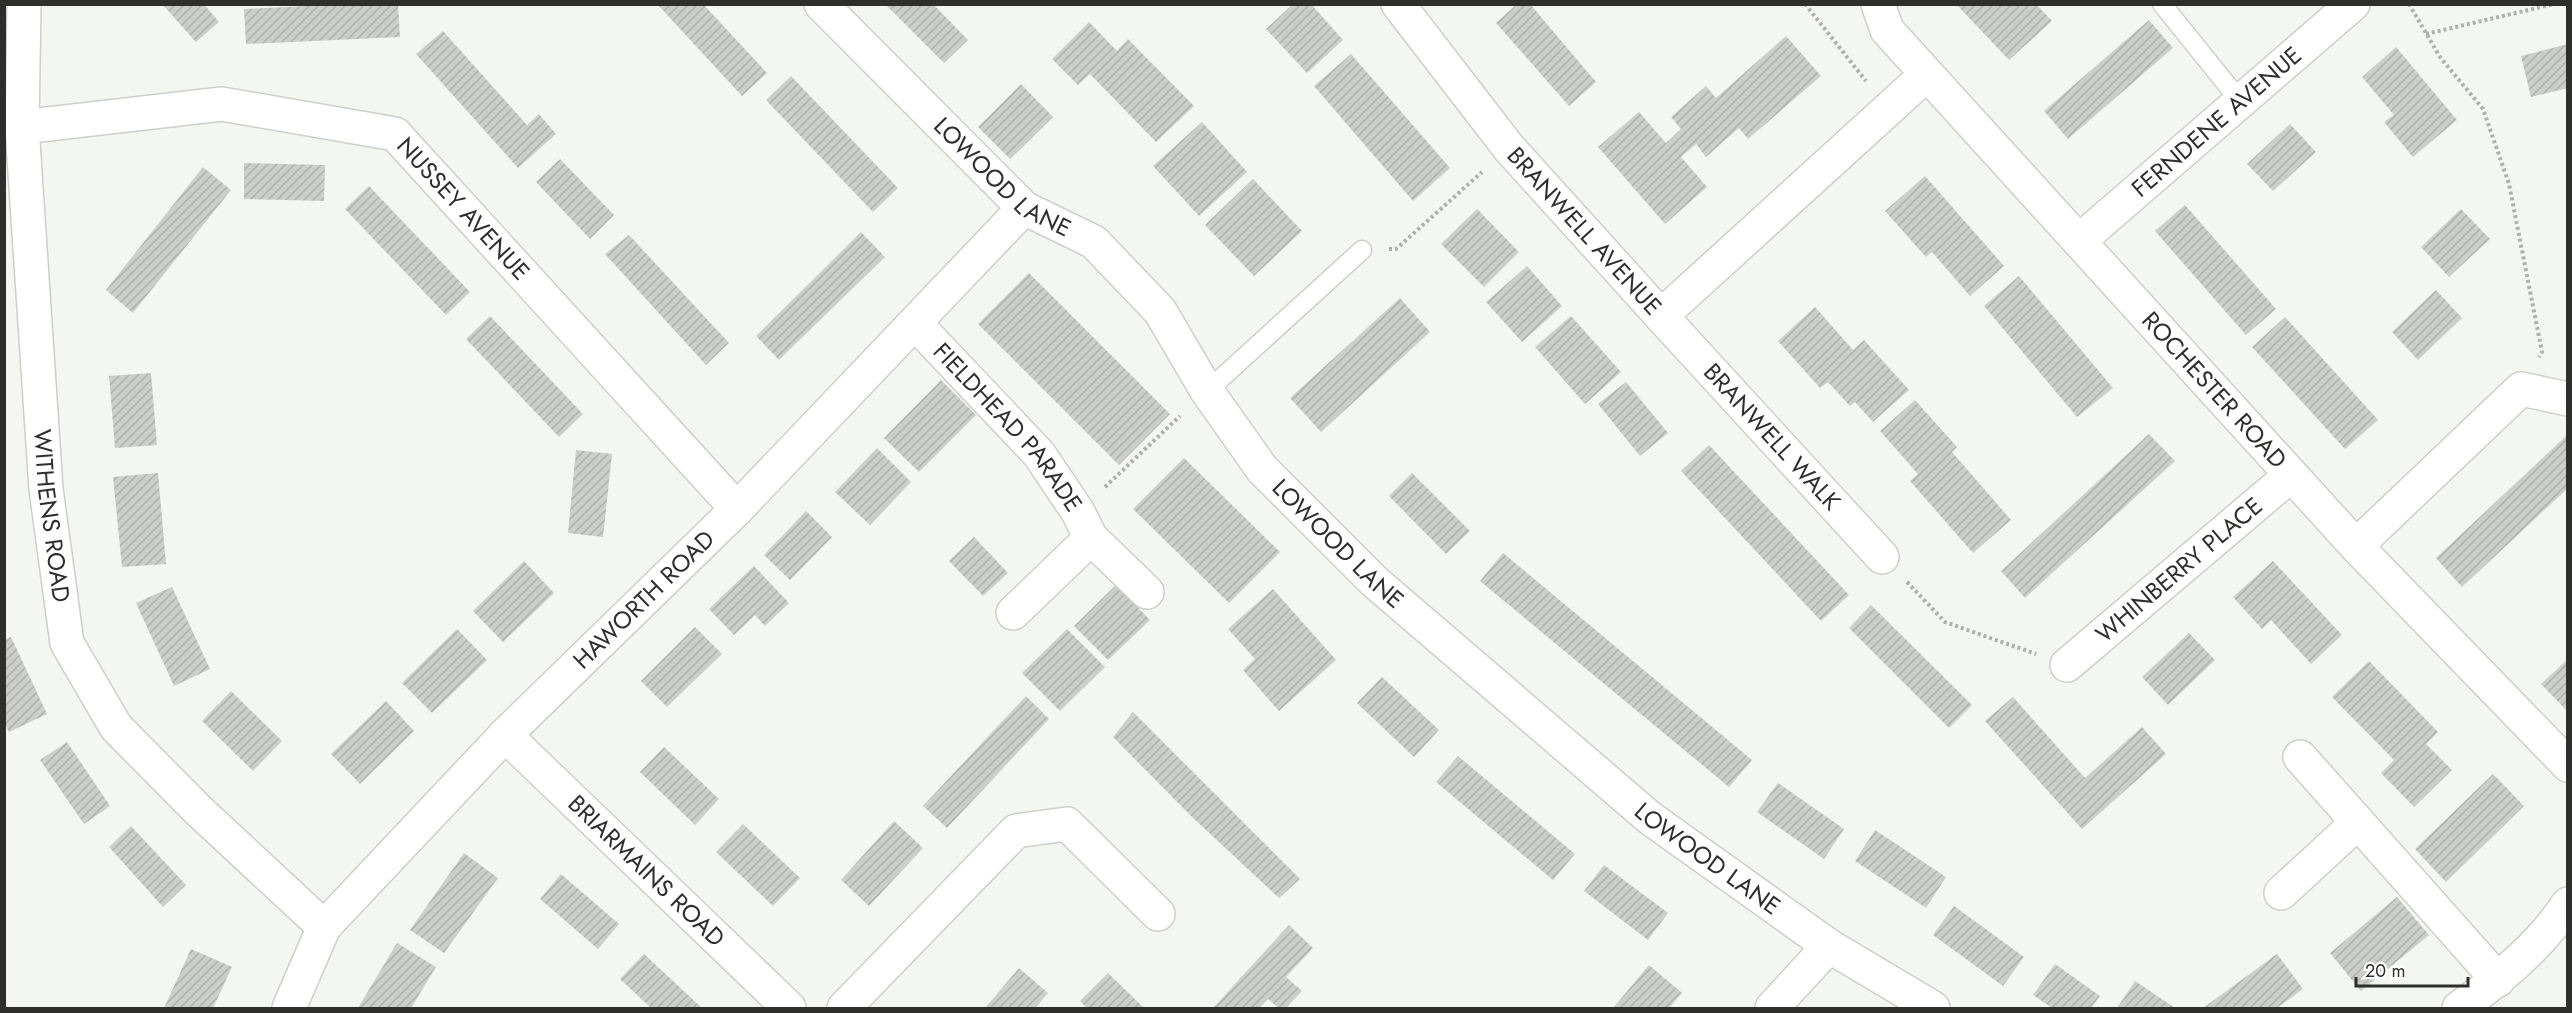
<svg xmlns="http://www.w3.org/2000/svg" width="2572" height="1013" font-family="Jost,sans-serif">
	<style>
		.building { fill: url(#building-hatch) }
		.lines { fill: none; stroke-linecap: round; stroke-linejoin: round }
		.lane-casing { stroke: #cdcfc9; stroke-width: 21 }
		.street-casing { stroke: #cdcfc9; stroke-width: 36 }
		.path { stroke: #aeb0ac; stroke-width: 4; stroke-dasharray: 3 3; stroke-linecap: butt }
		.lane { stroke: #fff; stroke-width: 18 }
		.street { stroke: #fff; stroke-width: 33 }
		.labels { text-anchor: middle; stroke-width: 5; stroke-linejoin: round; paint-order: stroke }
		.street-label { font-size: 24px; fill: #2e2f2d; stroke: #fff }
	</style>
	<defs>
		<pattern id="building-hatch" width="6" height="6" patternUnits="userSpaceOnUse" patternTransform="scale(1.5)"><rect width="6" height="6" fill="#cccec9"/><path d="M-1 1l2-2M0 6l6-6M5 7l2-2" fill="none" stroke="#b0b1ad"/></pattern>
	</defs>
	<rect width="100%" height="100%" fill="#f4f6f1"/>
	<!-- building -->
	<g class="building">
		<path d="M162,4H204L219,22L196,42Z"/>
		<path d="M350,4H398L400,37L246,44L244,9Z"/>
		<path d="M657,4H703L767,73L742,96Z"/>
		<path d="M885,4H933L968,40L944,63Z"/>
		<path d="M1293,4H1311L1343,40L1307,73L1266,29Z"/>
		<path d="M1517,4H1530L1596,82L1569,106L1496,23Z"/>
		<path d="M1956,4H2036L2052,21L2009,60Z"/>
		<path d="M2149,20L2173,48L2068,139L2044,111Z"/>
		<path d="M1089,22L1117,51L1128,39L1194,106L1156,142L1090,74L1078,85L1052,59Z"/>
		<path d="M443,31L527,125L539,114L556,134L518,168L416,54Z"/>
		<path d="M1786,36L1821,76L1748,139L1739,128L1706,157L1696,144L1681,157L1707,187L1665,224L1598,147L1639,112L1666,143L1681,129L1671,117L1706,86L1716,98Z"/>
		<path d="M2568,44V88L2531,97L2521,56Z"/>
		<path d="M2396,47L2457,120L2413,157L2384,122L2394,115L2362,77Z"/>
		<path d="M1351,54L1450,168L1413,201L1314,86Z"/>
		<path d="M791,76L898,188L873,212L766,100Z"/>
		<path d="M1021,84L1053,117L1010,159L978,127Z"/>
		<path d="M1202,122L1247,172L1199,216L1153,166Z"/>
		<path d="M2290,124L2316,152L2273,191L2247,164Z"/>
		<path d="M560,159L614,215L590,239L536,182Z"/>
		<path d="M244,163L325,165L324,201L244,199Z"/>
		<path d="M203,167L231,190L133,313L106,290Z"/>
		<path d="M1925,176L2004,266L1970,296L1932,252L1926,257L1885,211Z"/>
		<path d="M1253,179L1302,231L1254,276L1205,225Z"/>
		<path d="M369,186L470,292L446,315L345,209Z"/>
		<path d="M2185,205L2276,309L2246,335L2155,231Z"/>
		<path d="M1477,209L1519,252L1484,287L1441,244Z"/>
		<path d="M2461,209L2490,239L2449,277L2421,247Z"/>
		<path d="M861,232L885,257L779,360L756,336Z"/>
		<path d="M629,235L729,343L706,365L605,254Z"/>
		<path d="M1527,266L1562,306L1522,342L1486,302Z"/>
		<path d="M1029,273L1170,414L1119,465L978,324Z"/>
		<path d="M2019,276L2113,388L2077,417L1984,306Z"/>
		<path d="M2436,290L2462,318L2418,360L2392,332Z"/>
		<path d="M1400,298L1430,332L1321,432L1290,398Z"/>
		<path d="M1815,307L1853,350L1864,340L1909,390L1873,422L1855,402L1850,406L1828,382L1820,388L1778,341Z"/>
		<path d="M490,316L583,414L559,437L466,339Z"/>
		<path d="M1571,316L1621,372L1585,404L1535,347Z"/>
		<path d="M2285,317L2378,420L2345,449L2252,347Z"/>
		<path d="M151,373L157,445L115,448L109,376Z"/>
		<path d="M941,380L976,415L919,472L884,438Z"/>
		<path d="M1626,382L1668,433L1640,456L1598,404Z"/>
		<path d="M1915,400L1957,447L1952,452L2011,520L1973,553L1910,481L1918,474L1880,431Z"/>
		<path d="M2149,434L2175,461L2025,598L2001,571Z"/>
		<path d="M2566,436L2568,488L2462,587L2436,558Z"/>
		<path d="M1709,445L1849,595L1821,621L1681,471Z"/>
		<path d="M877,448L911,482L870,525L835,492Z"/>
		<path d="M576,450L612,454L603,537L568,533Z"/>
		<path d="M1184,458L1280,552L1229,603L1133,509Z"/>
		<path d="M158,473L166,564L122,567L113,477Z"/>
		<path d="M1412,473L1470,531L1446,554L1389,496Z"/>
		<path d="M806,511L832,537L790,580L764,555Z"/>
		<path d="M974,537L1008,573L983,596L949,561Z"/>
		<path d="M1503,553L1752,760L1729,787L1480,581Z"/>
		<path d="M524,561L554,593L503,642L473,611Z"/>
		<path d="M2273,561L2342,635L2311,664L2271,620L2262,629L2233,597Z"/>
		<path d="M754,566L789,603L765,626L755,615L734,635L709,609Z"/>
		<path d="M1116,585L1150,620L1108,660L1074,626Z"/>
		<path d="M172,587L210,669L174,686L136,603Z"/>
		<path d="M1273,589L1336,660L1279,711L1243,670L1255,659L1228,629Z"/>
		<path d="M1871,605L1972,705L1949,728L1849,628Z"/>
		<path d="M695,627L722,654L667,707L641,681Z"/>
		<path d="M457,629L487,660L432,713L402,683Z"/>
		<path d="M1067,629L1105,667L1060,711L1022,673Z"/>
		<path d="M2189,633L2215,660L2168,705L2142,677Z"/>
		<path d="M11,637L47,714L9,732L4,722V640Z"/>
		<path d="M2568,659V712L2541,684Z"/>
		<path d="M2369,661L2438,732L2426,744L2452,770L2414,807L2381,773L2394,760L2332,697Z"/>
		<path d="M1382,677L1439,730L1414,757L1357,703Z"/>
		<path d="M231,691L282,741L253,771L202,721Z"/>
		<path d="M1026,696L1049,719L947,828L923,806Z"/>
		<path d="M2013,697L2085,778L2142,727L2166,754L2082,829L1985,721Z"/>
		<path d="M386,701L414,731L360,784L331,754Z"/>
		<path d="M1133,712L1300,879L1279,898L1191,816L1113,737Z"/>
		<path d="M67,742L110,806L84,824L40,760Z"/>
		<path d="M664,747L719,799L695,825L640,772Z"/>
		<path d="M1458,756L1575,854L1553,880L1436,782Z"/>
		<path d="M2493,774L2524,806L2446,882L2415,849Z"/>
		<path d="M1778,783L1844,829L1824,859L1757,812Z"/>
		<path d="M894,821L923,848L869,906L841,880Z"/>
		<path d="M743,824L800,878L773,906L716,852Z"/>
		<path d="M131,826L186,885L163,907L109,847Z"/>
		<path d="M1875,830L1946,877L1926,908L1855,861Z"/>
		<path d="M464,853L498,878L444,953L410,930Z"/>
		<path d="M1604,865L1668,913L1648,940L1584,891Z"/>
		<path d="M561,874L619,924L598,949L540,899Z"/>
		<path d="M2397,897L2429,935L2361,991L2330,953Z"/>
		<path d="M1954,906L2024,957L2003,986L1933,935Z"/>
		<path d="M1289,925L1313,948L1286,977L1302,991L1286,1008H1279L1268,999L1259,1008H1213Z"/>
		<path d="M397,943L436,967L411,1008H358Z"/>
		<path d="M191,949L232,967L213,1008H164Z"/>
		<path d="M644,954L702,1008H651L620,979Z"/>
		<path d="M2277,954L2303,989L2277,1008H2203Z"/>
		<path d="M2055,964L2100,996L2091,1008H2052L2033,995Z"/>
		<path d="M1649,965L1682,993L1669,1008H1613Z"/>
		<path d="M1019,968L1048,993L1035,1008H985Z"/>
		<path d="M1108,973L1144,1008H1087L1080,1001Z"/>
		<path d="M2135,981L2175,1008H2117Z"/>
	</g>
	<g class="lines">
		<!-- lane casing -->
		<g class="lane-casing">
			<g id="lane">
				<path d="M2162,4L2240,101"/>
				<path d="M1207,391L1362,250"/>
			</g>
		</g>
		<!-- street casing -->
		<g class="street-casing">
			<g id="street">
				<path id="s1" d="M24,4L22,127L46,489L67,643L116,727L198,810L324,927"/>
				<path id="s2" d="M821,4L1024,208L1094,242L1160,311L1207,391L1262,469L1375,582L1650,818L1829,946L1933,1008"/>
				<path id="s3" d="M1398,4L1509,148L1661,316L1927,74"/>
				<path id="s4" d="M1878,4L1887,30L1927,74L2356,546L2568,765"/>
				<path id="s5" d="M22,127L222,104L395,134L737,509"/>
				<path id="s6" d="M2079,241L2353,4"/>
				<path id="s7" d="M1661,316L1882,557"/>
				<path id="s8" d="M915,323L1039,454L1078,512L1091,538L1147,592"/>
				<path d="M2356,546L2521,389L2568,399"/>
				<path d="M1013,613L1091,538"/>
				<path id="s9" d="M2067,665L2291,475"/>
				<path id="s10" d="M505,735L789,1008"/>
				<path d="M2300,757L2498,980"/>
				<path d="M2281,893L2358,822"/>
				<path id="s11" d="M289,1008L324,927L505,735L737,509L1024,208"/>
				<path d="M844,1008L1016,831L1067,824L1158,914"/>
				<path d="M1772,1008L1829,946"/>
				<path d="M2459,1008C2500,979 2540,946 2568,904"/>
			</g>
		</g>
		<!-- path -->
		<g class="path">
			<path d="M1805,4L1866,81"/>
			<path d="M2409,4L2440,57L2483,109L2509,184L2542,352L2539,357"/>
			<path d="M2426,34L2554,4"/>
			<path d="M1389,249H1396L1482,172"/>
			<path d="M1105,487L1180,416"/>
			<path d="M1907,582L1945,622L2036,654"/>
		</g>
		<!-- lane -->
		<use href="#lane" class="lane"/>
		<!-- street -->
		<use href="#street" class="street"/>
	</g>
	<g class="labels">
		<!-- street labels -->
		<g class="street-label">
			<text dy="8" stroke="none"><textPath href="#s6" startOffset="182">FERNDENE AVENUE</textPath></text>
			<text dy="8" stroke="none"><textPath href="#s2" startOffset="252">LOWOOD LANE</textPath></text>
			<text dy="8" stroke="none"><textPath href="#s5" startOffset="478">NUSSEY AVENUE</textPath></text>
			<text dy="8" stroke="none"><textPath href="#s3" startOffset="294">BRANWELL AVENUE</textPath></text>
			<text dy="8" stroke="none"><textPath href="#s4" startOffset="514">ROCHESTER ROAD</textPath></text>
			<text dy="8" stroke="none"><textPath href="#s8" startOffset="140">FIELDHEAD PARADE</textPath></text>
			<text dy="8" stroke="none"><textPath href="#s7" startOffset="164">BRANWELL WALK</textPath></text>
			<text dy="8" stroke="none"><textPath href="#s1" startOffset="513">WITHENS ROAD</textPath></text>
			<text dy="8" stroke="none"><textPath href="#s2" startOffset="756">LOWOOD LANE</textPath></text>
			<text dy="8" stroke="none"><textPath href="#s9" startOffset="147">WHINBERRY PLACE</textPath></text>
			<text dy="8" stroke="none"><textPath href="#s11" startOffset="546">HAWORTH ROAD</textPath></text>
			<text dy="8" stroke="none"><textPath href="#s2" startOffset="1242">LOWOOD LANE</textPath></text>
			<text dy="8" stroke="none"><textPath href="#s10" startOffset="196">BRIARMAINS ROAD</textPath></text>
		</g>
	</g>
	<!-- border -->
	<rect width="2572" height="1013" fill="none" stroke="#2e2f2d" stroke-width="12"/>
	<!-- scale -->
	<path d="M2356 977v9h112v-9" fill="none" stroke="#2e2f2d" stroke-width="3"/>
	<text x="2365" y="977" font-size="18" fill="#2e2f2d" stroke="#ffffff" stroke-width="4.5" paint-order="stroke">20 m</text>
</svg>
